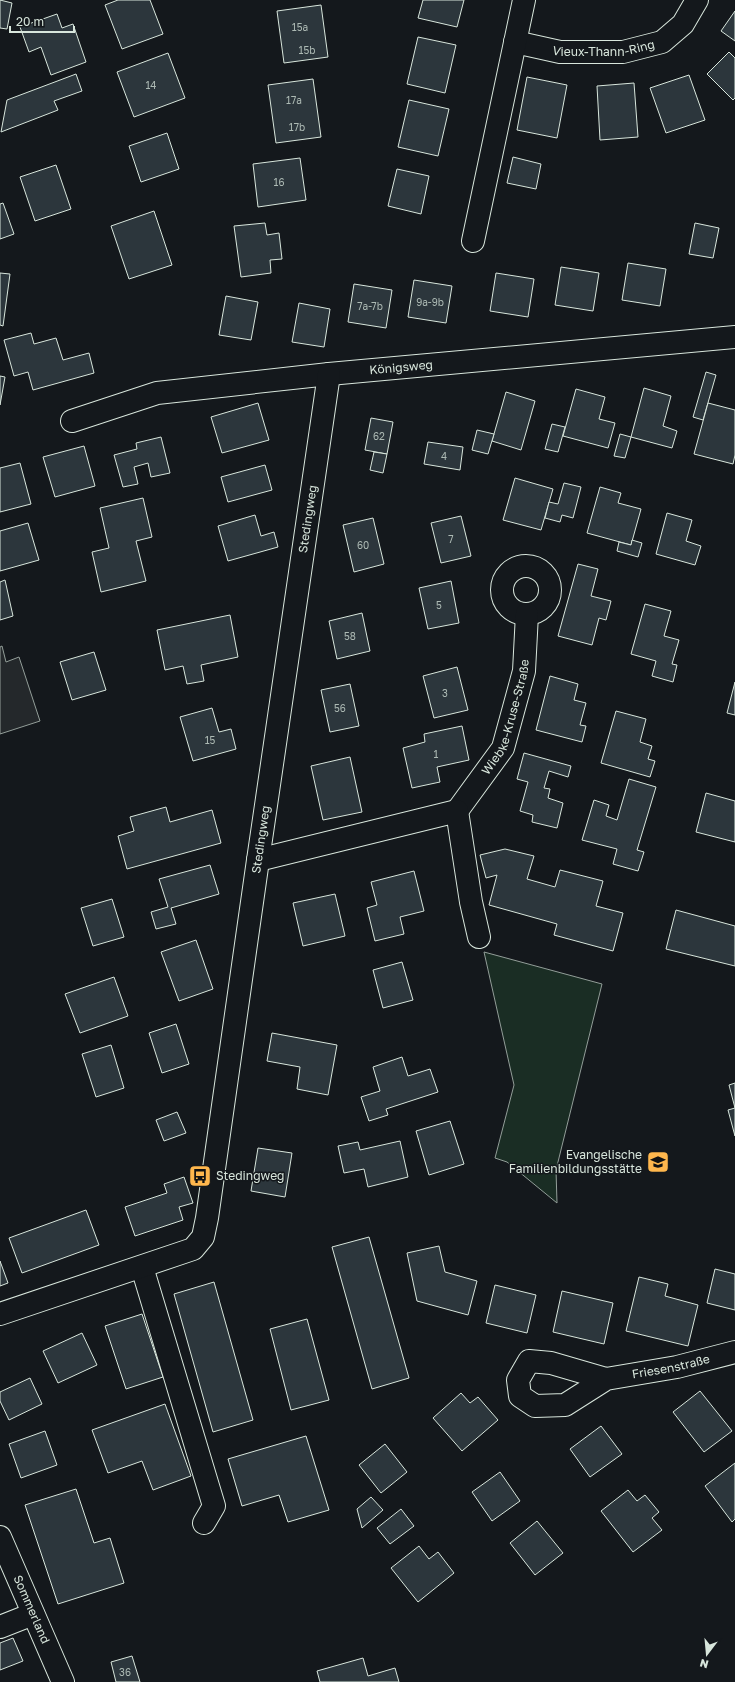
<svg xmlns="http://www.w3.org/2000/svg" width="735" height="1682" font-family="'Golos Text',sans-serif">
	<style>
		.green { fill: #1a2d24; stroke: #939e99 }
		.parking { fill: #24282b; stroke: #939e99 }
		.building { fill: #2c363c; stroke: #d8e6dc }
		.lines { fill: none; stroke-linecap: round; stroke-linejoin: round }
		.minor-casing { stroke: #d8e6dc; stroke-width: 24 }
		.minor { stroke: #14181c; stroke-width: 22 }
		.labels { text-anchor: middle; stroke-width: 3; stroke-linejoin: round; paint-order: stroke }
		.number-label { font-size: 10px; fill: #adbab4 }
		.street-label { font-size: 12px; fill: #d8e6dc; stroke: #14181c }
		.poi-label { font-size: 12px; fill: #d8e6dc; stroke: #14181c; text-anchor: end }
	</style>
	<rect width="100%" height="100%" fill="#14181c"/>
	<!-- green -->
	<path class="green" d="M484,952L602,984L556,1170L557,1203L507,1162L495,1158L514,1085Z"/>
	<!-- parking -->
	<path class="parking" d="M2,646L6,662L19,657L40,721L0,734V647Z"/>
	<!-- building -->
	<g class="building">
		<path d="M0,0L12,3L7,29L0,28Z"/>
		<path d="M118,0H150L163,34L122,49L105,5Z"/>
		<path d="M423,0H464L457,27L418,18Z"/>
		<path d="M321,5L328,57L284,63L277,11Z"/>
		<path d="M735,11V41L721,31Z"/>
		<path d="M57,14L62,28L73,24L86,62L51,75L41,47L29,52L20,27Z"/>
		<path d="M418,37L456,45L445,93L407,84Z"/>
		<path d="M729,52L735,58V98L733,100L707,74Z"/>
		<path d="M168,53L185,98L134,117L117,72Z"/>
		<path d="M76,74L82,91L54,101L58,110L1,132L7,100Z"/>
		<path d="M689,75L705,120L666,133L650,88Z"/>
		<path d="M527,77L567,85L557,138L517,130Z"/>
		<path d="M313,79L321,137L276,143L268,85Z"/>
		<path d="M634,83L638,137L600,140L597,86Z"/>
		<path d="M409,100L449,109L438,156L398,147Z"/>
		<path d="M167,133L179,169L141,182L129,146Z"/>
		<path d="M513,157L541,164L536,189L507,183Z"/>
		<path d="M300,158L306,200L258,207L253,164Z"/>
		<path d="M56,165L71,209L35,221L20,177Z"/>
		<path d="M397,169L429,176L421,214L388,206Z"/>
		<path d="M3,203L14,234L0,239V204Z"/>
		<path d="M154,211L172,265L129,279L111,226Z"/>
		<path d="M265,223L267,235L279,233L282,259L270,260L271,273L241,277L234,226Z"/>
		<path d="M695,223L719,228L713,258L689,254Z"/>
		<path d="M628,263L666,269L660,306L622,300Z"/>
		<path d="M561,267L599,273L593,311L555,305Z"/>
		<path d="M0,273L10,274L3,326L0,325Z"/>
		<path d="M496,273L534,279L528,317L490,311Z"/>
		<path d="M414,280L452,286L446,323L408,317Z"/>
		<path d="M354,284L392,290L386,328L348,322Z"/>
		<path d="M226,296L258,302L251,340L219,335Z"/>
		<path d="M299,303L330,309L324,347L292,342Z"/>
		<path d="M31,333L34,344L56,338L63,360L89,353L94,373L33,390L28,372L14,376L4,340Z"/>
		<path d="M706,372L716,375L703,420L693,417Z"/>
		<path d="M0,376L5,377L0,405Z"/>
		<path d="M644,388L671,396L663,426L677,431L672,448L631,437Z"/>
		<path d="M576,389L605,397L599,419L615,423L608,448L563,436Z"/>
		<path d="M506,392L535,401L521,450L492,441Z"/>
		<path d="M258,403L269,440L222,453L211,417Z"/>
		<path d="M708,403L735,410V455L733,464L694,454Z"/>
		<path d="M371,418L393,422L387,454L365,450Z"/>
		<path d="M552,424L565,427L558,452L545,449Z"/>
		<path d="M477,430L494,434L488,454L472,450Z"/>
		<path d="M620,434L631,437L625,458L614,456Z"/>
		<path d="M161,437L170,473L151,477L148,463L134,467L138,484L123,487L114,455L137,449L136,443Z"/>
		<path d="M428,442L463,447L460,470L424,464Z"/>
		<path d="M84,446L95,486L55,497L43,457Z"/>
		<path d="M374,452L387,454L383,473L370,470Z"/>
		<path d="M20,463L31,504L0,512V468Z"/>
		<path d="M265,465L272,490L228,502L221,477Z"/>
		<path d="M515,478L553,489L541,530L503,520Z"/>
		<path d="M564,483L581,487L573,518L562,515L560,522L545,518L549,502L558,504Z"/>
		<path d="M600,487L621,493L618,503L641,509L631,545L587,533Z"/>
		<path d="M143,498L152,537L136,541L146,581L101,592L92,552L109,548L100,508Z"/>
		<path d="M667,513L692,520L686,541L701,546L695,565L656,554Z"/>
		<path d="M255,515L261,536L274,532L278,547L228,561L218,526Z"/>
		<path d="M461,516L471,556L441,563L431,523Z"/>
		<path d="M373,518L384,564L354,572L343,525Z"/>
		<path d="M28,523L39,560L0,571V531Z"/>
		<path d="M632,540L642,543L638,557L617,551L619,542L631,545Z"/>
		<path d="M578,564L598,569L591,596L611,601L606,620L599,618L592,645L558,636Z"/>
		<path d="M5,580L13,616L0,620V582Z"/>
		<path d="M451,581L459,623L428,629L419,588Z"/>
		<path d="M645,604L671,611L664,636L679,640L672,664L677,665L673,682L652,676L656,661L631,654Z"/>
		<path d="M362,613L370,651L337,659L329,621Z"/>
		<path d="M230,615L238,657L201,665L204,681L187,684L183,666L165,670L157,630Z"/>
		<path d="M94,652L106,690L72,700L60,662Z"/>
		<path d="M457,667L468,710L434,718L423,676Z"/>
		<path d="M550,676L578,684L574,700L586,703L580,725L586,726L582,742L536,730Z"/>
		<path d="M735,682V715L727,713Z"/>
		<path d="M350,684L359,726L330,732L321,690Z"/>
		<path d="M212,708L219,732L231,729L236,749L193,761L180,717Z"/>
		<path d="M616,711L646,719L640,742L652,746L648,759L655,761L650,777L601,763Z"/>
		<path d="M462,726L469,760L437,767L440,782L412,788L403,748L425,742L424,734Z"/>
		<path d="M524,753L571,766L568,777L549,771L544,788L550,789L548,798L563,803L557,828L532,822L533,815L520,811L528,782L517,779Z"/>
		<path d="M350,757L362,812L323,820L311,766Z"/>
		<path d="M629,779L656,787L637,850L644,852L638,871L613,864L617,849L582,840L594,800L609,805L606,816L617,820Z"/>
		<path d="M706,793L735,801V842L696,832Z"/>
		<path d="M166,807L170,822L212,810L221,843L127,869L118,836L134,831L130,817Z"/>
		<path d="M505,849L534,856L527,879L555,887L560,870L603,881L596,906L623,913L613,951L554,935L557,924L489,905L497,875L486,878L480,855Z"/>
		<path d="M210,865L219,894L171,908L176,924L156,929L151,912L168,907L159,879Z"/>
		<path d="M414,871L424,911L400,917L404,934L375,941L367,908L377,905L371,882Z"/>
		<path d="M335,894L345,936L303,946L293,903Z"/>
		<path d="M112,899L124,937L93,946L81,908Z"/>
		<path d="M676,910L735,926V966L666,949Z"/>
		<path d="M196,940L213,989L179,1001L161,952Z"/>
		<path d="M402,962L413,1000L383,1008L373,970Z"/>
		<path d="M114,977L128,1016L80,1033L65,994Z"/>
		<path d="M176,1024L189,1064L162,1073L149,1033Z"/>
		<path d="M272,1033L337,1045L328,1095L297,1089L300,1067L267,1061Z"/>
		<path d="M111,1045L124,1088L96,1097L82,1054Z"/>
		<path d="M402,1057L408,1076L430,1069L438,1092L386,1109L388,1115L369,1121L361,1097L380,1091L373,1067Z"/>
		<path d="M735,1083V1108L729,1085Z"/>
		<path d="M735,1108V1136L728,1110Z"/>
		<path d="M177,1112L186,1133L164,1141L156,1120Z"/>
		<path d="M450,1121L464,1164L429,1175L416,1131Z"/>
		<path d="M400,1141L408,1177L368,1187L364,1169L344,1173L338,1146L358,1142L360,1150Z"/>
		<path d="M258,1148L292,1153L285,1197L251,1191Z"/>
		<path d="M184,1177L193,1203L179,1207L183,1220L135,1236L125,1207L167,1193L164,1184Z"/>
		<path d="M86,1210L99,1245L22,1273L9,1238Z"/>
		<path d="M369,1237L409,1378L372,1389L332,1247Z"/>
		<path d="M439,1246L445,1272L477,1281L468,1315L417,1301L407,1253Z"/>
		<path d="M0,1261L8,1283L0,1286Z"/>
		<path d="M715,1269L735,1274V1310L707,1303Z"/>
		<path d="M639,1277L668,1284L665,1296L698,1305L688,1346L626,1331Z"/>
		<path d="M214,1282L253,1420L213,1432L174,1294Z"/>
		<path d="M495,1285L536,1295L527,1333L486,1323Z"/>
		<path d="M562,1291L613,1303L604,1344L553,1332Z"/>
		<path d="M142,1314L163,1377L126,1389L105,1326Z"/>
		<path d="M307,1319L329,1400L291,1410L270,1329Z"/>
		<path d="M82,1333L97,1365L58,1383L43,1351Z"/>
		<path d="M30,1378L42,1404L9,1420L0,1401V1392Z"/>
		<path d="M700,1391L732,1431L704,1452L673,1412Z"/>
		<path d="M461,1393L470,1403L478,1397L498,1420L462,1451L433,1418Z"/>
		<path d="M165,1404L191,1476L153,1490L142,1461L108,1473L92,1430Z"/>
		<path d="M601,1426L622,1454L590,1477L570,1449Z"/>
		<path d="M45,1431L57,1465L21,1478L9,1444Z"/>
		<path d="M306,1436L329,1510L288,1522L279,1495L242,1506L228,1459Z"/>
		<path d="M385,1444L407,1472L381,1493L359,1465Z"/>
		<path d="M735,1463V1519L732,1522L705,1486Z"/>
		<path d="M500,1472L520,1501L492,1521L472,1492Z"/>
		<path d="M76,1489L94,1543L110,1538L124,1583L58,1604L25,1505Z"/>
		<path d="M628,1490L637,1501L645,1495L659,1512L652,1518L662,1530L633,1552L601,1511Z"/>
		<path d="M371,1497L383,1510L362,1528L357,1509Z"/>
		<path d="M401,1509L414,1526L390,1544L377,1528Z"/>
		<path d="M537,1521L563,1553L535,1575L510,1543Z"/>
		<path d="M419,1546L429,1559L438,1552L454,1573L418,1602L391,1568Z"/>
		<path d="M13,1638L23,1661L0,1670V1643Z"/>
		<path d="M132,1656L140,1682H116L111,1662Z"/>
		<path d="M363,1658L368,1676L395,1668L399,1682H320L317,1671Z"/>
	</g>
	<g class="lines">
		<!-- minor casing -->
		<g class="minor-casing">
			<g id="minor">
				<path id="s1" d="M515,42L560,52H623L662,42L683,24L697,0"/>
				<path d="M473,241L524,0"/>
				<path id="s2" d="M72,421L157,393L329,374L735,337"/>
				<circle cx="526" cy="590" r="24"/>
				<path id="s3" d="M457,811L503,748L524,671L527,614"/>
				<path d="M258,860L457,811L471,902L479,937"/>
				<path d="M142,1267L214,1506L204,1523"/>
				<path id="s4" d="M0,1314L193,1249L203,1237L207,1218L258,860L329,374"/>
				<path id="s5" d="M606,1379L551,1363L529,1361L518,1380L520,1396L535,1406L565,1405L606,1379L677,1367L735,1352"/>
				<path id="s6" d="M0,1537L63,1682"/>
				<path d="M0,1627L33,1614"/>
			</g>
		</g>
		<!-- minor -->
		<use href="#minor" class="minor"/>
	</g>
	<!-- icons -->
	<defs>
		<g id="school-square" transform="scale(1.15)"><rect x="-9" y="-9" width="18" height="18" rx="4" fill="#ffb74d" stroke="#14181c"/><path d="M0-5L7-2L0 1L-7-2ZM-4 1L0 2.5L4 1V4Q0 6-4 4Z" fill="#111"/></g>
		<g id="bus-square" transform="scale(1.15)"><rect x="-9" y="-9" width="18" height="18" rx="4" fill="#ffb74d" stroke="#14181c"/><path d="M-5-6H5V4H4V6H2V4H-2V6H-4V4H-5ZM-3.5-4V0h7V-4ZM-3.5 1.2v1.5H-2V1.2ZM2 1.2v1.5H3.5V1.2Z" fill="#111"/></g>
	</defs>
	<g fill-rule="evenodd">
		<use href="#school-square" x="658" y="1162"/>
		<use href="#bus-square" x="200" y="1176"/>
	</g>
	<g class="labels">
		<!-- number labels -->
		<g class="number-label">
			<text x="300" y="31">15a</text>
			<text x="307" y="54">15b</text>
			<text x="151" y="89">14</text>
			<text x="294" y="104">17a</text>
			<text x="297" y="131">17b</text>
			<text x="279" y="186">16</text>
			<text x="430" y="306">9a-9b</text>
			<text x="370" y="310">7a-7b</text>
			<text x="379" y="440">62</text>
			<text x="444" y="460">4</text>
			<text x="451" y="543">7</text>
			<text x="363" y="549">60</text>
			<text x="439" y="609">5</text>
			<text x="350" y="640">58</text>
			<text x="445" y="697">3</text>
			<text x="340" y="712">56</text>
			<text x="210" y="744">15</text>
			<text x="436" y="758">1</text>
			<text x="125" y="1676">36</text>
		</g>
		<!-- street labels -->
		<g class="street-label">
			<text dy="4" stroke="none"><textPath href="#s1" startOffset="90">Vieux-Thann-Ring</textPath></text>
			<text dy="4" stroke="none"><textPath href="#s2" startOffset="335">Königsweg</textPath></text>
			<text dy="4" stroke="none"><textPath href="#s4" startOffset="945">Stedingweg</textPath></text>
			<text dy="4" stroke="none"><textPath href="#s3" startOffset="108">Wiebke-Kruse-Straße</textPath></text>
			<text dy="4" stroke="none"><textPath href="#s4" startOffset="621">Stedingweg</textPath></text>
			<text dy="4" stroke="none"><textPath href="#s5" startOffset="280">Friesenstraße</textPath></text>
			<text dy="4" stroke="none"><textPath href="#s6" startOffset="79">Sommerland</textPath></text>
		</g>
		<!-- poi labels -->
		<g class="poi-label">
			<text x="642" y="1159">Evangelische<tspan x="642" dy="14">Familienbildungsstätte</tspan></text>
			<text x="216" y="1180" text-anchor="start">Stedingweg</text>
		</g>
	</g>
	<!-- north arrow -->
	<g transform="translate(707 1654) rotate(196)" stroke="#14181c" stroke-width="3" paint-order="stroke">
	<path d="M0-3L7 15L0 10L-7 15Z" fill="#d8e6dc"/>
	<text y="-6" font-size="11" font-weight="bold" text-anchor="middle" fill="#d8e6dc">N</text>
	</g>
	<!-- scale -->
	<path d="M10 26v6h64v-6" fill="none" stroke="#d8e6dc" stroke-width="2"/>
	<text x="16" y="26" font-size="12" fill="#d8e6dc" stroke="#14181c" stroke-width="3" paint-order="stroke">20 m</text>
</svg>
